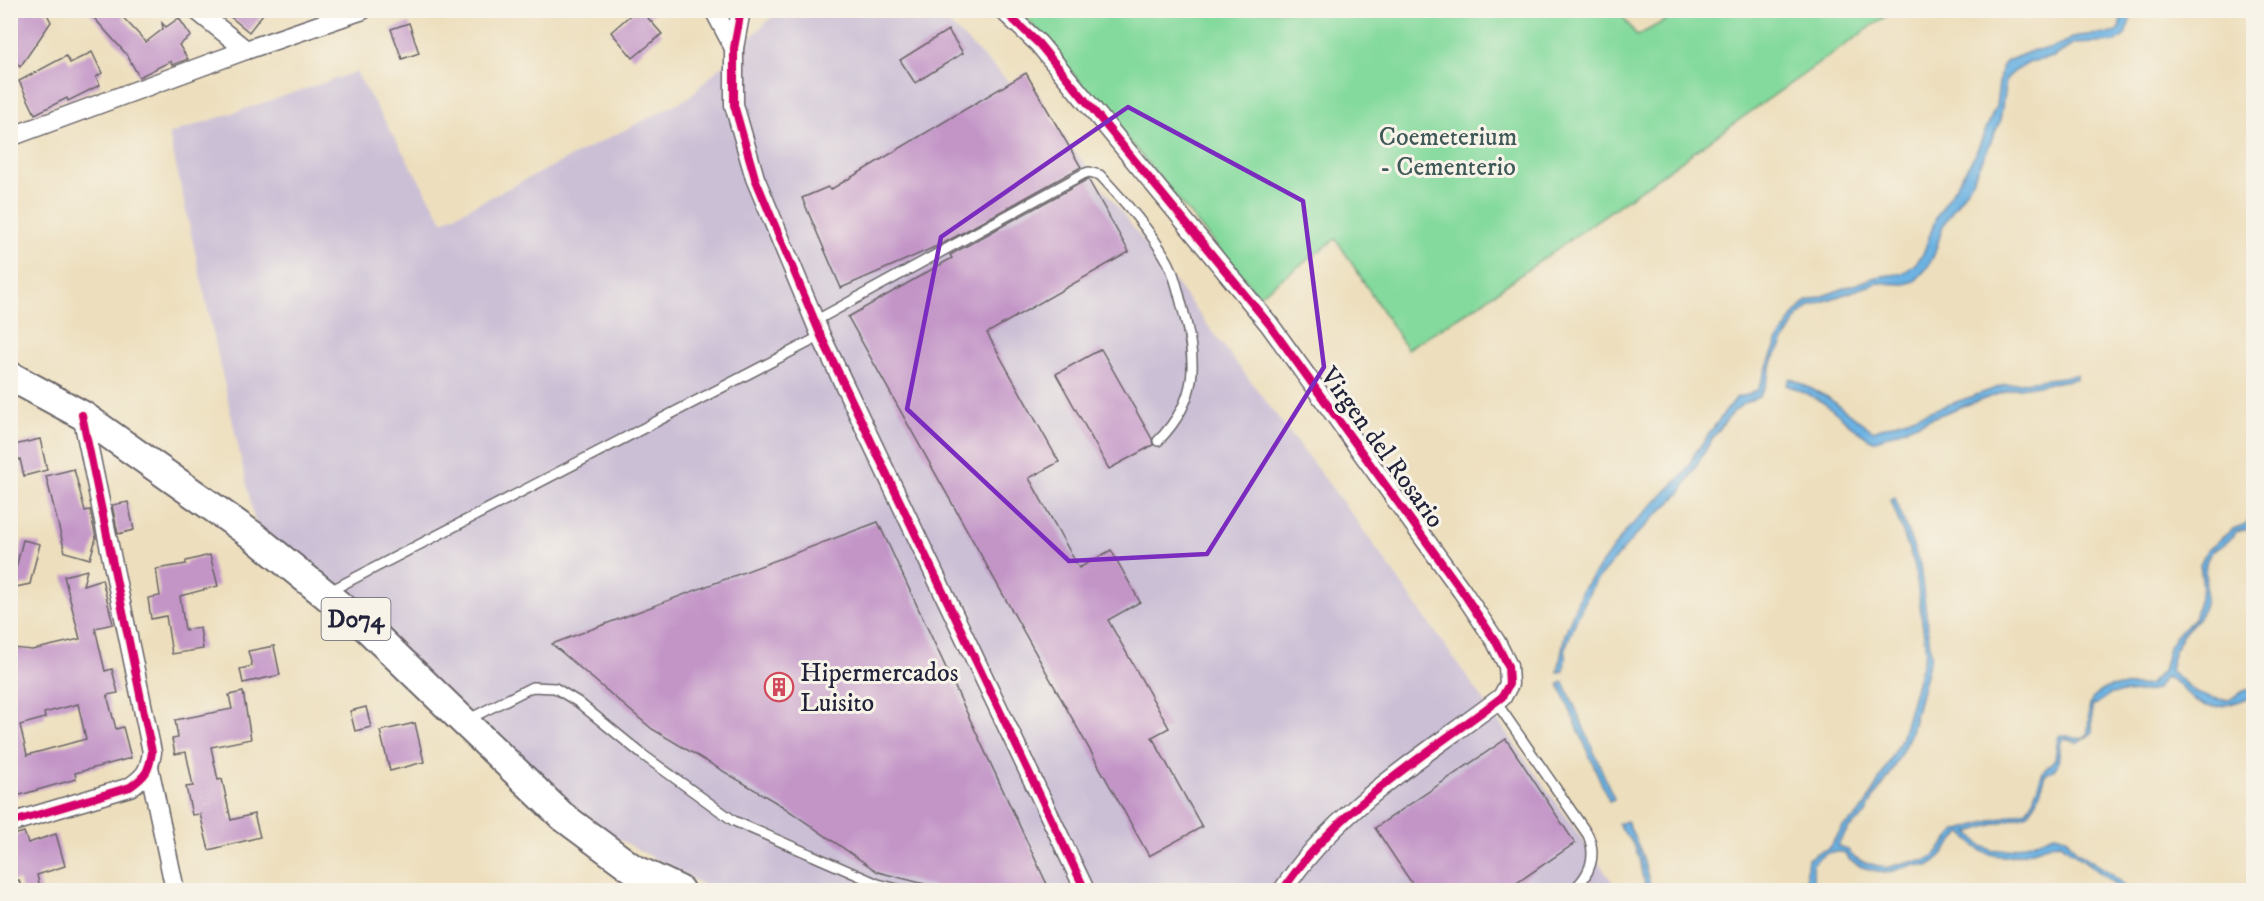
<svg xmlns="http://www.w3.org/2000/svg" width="2264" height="901" font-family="'IM FELL DW Pica',serif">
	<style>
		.industrial { fill: #cbbfd5 }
		.green { fill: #84da9d; stroke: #537e6c; stroke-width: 1.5 }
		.water { fill: #6cb2e2; stroke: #476a8e; stroke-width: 1.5 }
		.building { fill: #c395c7; fill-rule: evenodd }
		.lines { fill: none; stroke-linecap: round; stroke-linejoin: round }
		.lane-casing { stroke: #696468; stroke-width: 12 }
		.street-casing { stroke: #696468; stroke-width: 21 }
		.primary-casing { stroke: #696468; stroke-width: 32 }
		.lane { stroke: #fff; stroke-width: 9 }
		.street { stroke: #fff; stroke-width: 18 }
		.primary { stroke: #fff; stroke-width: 28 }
		.cycleway-casing { stroke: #f7f3e8; stroke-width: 11 }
		.cycleway { stroke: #d6006c; stroke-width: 8 }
		.marked { fill: none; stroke: #7b2cbf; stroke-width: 4.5; stroke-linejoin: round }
		.labels { text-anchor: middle; stroke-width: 6; stroke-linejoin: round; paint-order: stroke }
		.shield { fill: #f7f3e8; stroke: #62616f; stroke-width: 1.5 }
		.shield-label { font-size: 24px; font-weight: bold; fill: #22223b }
		.park-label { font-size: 26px; fill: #3f5958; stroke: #f7f3e8 }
		.street-label { font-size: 26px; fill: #22223b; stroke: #f7f3e8 }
		.poi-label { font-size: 26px; fill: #22223b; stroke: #f7f3e8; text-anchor: start }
	</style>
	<rect width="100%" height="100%" fill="#f7f3e8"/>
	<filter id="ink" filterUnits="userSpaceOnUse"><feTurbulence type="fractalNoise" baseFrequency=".0167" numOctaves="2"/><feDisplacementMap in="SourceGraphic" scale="12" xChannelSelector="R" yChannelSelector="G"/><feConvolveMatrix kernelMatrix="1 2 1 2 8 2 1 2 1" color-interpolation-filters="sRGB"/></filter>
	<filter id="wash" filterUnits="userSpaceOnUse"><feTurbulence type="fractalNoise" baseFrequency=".008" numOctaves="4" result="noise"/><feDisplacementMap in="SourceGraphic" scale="24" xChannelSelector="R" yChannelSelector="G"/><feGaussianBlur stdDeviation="1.35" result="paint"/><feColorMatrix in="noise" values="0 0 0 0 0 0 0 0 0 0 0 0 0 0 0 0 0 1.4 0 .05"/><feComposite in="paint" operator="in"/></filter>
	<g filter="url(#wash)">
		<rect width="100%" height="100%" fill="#eddfbd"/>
		<!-- industrial -->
		<path class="industrial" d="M778,11H936L1061,133L1354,517L1618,890H712L595,826L256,527L169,134L356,72L443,221L688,98Z"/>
		<!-- green -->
		<path class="green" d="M1618,10L1637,36L1683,11H1893L1472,309L1407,349L1336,239L1258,296L1021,11Z"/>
		<!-- water -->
		<g class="water">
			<path d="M2123,11H2133L2125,35L2116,42L2074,44L2054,57L2030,62L2015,71L2006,79L2000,121L1984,157L1971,183L1944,223L1934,255L1927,268L1915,281L1905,284L1877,283L1810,306L1798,317L1773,360L1765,387L1759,397L1746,402L1734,411L1713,437L1681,492L1635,536L1594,583L1577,618L1566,646L1564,671L1558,672L1565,634L1582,590L1626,531L1686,472L1694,455L1716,424L1737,397L1748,395L1758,390L1777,342L1794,315L1806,302L1876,277L1904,273L1916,263L1923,254L1936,218L1975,155L1996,106L2001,68L2007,61L2034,50L2050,49L2077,36L2114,33L2119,29Z"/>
			<path d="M2076,375V379L2013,389L1952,410L1874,441C1862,438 1837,412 1825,404C1814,396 1800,391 1787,385L1790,378L1827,397L1873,431L2005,385Z"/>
			<path d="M1895,498L1920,565L1931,655L1910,735L1889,776L1874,797L1865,815L1848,829L1837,846L1848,849L1851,855L1863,862L1886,868L1907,862L1925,861L1933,857L1956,831L2026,811L2032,802L2043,772L2055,759L2058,739L2060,735C2068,734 2076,741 2083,738C2097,731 2076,700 2107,688C2118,684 2136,687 2149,685L2163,671L2169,647L2176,636L2194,619L2203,587L2200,564L2207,550L2233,529L2246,524L2253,516L2250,528C2245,531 2241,530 2236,532C2233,534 2230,540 2227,542C2222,547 2215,548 2211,553C2200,565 2209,587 2205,603C2199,624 2192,621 2182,636C2175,646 2172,659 2170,671C2190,685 2190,695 2218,699C2219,699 2227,700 2228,700C2238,697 2242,688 2253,690V698C2239,699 2222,710 2207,706C2189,702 2182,681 2165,677L2156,689L2151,691L2111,694L2092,707V733L2078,743L2065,738L2062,739C2056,754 2064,768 2046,774L2037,801L2028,814L1969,832L1980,845L1993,851L2011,849L2055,835L2066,838L2076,851L2112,874L2128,890H2121C2102,872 2081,860 2061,843C2052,843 2047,846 2039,849C2019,855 1993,862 1976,847C1971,844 1968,837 1964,833L1960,834L1936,861L1928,866L1913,865L1885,873L1862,867L1848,859L1845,853C1832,849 1823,854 1813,863V886L1811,890H1804C1808,881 1806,870 1808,859L1819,852L1828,849L1843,827L1855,818L1865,806L1901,740L1926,651L1915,566L1891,500Z"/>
			<path d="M1564,682L1614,799L1609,801L1559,684Z"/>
			<path d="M1627,821L1641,852L1650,885L1661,890H1647C1641,879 1642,865 1637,852C1632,838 1624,835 1618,824Z"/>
		</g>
		<g id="blocks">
			<!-- building -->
			<g class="building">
				<path d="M10,10H45L51,22L20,67L10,54Z"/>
				<path d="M87,10H116L146,42L163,29L162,23L166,27L179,18L191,36L179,45L188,59L172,65L171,61L139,77L127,55Z"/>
				<path d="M222,10H266L249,32Z"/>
				<path d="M636,10H657L648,18L662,34L633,58L611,32Z"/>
				<path d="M409,23L419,53L402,59L391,29Z"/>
				<path d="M948,30L963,53L915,83L900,60Z"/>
				<path d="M92,52L102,73L96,77L100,85L68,101L67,98L35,114L19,81L66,56L70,63Z"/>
				<path d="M1026,73L1081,167L944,243L841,288L802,198L828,187L830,190Z"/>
				<path d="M1088,179L1129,252L987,333L1059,462L1029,478L1079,568L1111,550L1140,602L1108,620L1169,728L1152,737L1202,827L1149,856L848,317L952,258L950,255Z"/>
				<path d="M1101,349L1152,439L1153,445L1109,469L1056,374Z"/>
				<path d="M40,439L47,470L24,476L20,459L10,461V446Z"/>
				<path d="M74,469L85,511L90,510L96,538L90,559L65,552L46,476Z"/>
				<path d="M128,502L134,530L118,534L112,505Z"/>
				<path d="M878,522L1050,891H952L878,872L782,806L652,729L552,644Z"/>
				<path d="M23,540L40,544L34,567L30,584L11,588Z"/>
				<path d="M210,555L218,586L180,596L185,630L200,628L203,649L172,654L166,616L151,619L148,598L160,596L156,569L186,564V561Z"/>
				<path d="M87,570L83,585L102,579L113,624L95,628L105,671L112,669L118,693L107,695L116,729L123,727L131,758L75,773L76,779L13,797L10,788V661L13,648L32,650L80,639L64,576ZM78,704L86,739L27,755L20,725L45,718L44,713Z"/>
				<path d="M274,646L280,675L243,683L240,669L252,666L248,651Z"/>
				<path d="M243,692L251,739L211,747L218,780L222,779L231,820L254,814L260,837L209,850L200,814L192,815L186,787L193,786L186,752L175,754L172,739L178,738L175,720L232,709L229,695Z"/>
				<path d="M366,707L371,727L355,731L350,711Z"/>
				<path d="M415,723L424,762L390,771L380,731Z"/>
				<path d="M1506,739L1575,843L1505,891H1417L1375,828Z"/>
				<path d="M24,832L28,843L56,834L65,866L37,875L41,891H22L19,880L10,882V836Z"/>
			</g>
		</g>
	</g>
	<g filter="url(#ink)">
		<use href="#blocks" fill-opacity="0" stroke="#696468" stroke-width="1.5"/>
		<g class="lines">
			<!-- lane casing -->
			<g class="lane-casing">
				<g id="lane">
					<path d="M815,321L1083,174L1089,172L1100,175C1124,201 1151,231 1168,262C1175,275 1178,291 1182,306C1197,361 1200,398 1158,441"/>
					<path d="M328,592L821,336"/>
					<path d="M1496,702L1588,835C1597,856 1590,875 1573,890"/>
					<path d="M469,719L532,687L555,688L578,702L643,755L734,821L878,884L901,890"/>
				</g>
			</g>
			<!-- street casing -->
			<g class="street-casing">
				<g id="street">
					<path d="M196,10L246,50"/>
					<path d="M714,10L734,48"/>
					<path d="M741,10L734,48V105L755,178L821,336L1085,890"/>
					<path d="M1003,10L1039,44L1269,324L1462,591L1496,642L1508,666L1509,684L1502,697C1426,755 1336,808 1283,890"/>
					<path d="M10,137L246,50L363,10"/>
					<path d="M149,767L175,890"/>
					<path d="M10,823L130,787C146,776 149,771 152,752L82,415"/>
				</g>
			</g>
			<!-- primary casing -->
			<g class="primary-casing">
				<path id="primary" d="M10,376L82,415L252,535L367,628L562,816L632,868L679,890"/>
			</g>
			<!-- lane -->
			<use href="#lane" class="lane"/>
			<!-- street -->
			<use href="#street" class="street"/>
			<!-- primary -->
			<use href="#primary" class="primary"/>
			<!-- cycleway casing -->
			<g class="cycleway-casing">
				<g id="cycleway">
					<path d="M741,10L734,48V105L755,178L821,336L1085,890"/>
					<path d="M1003,10L1039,44L1269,324L1462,591L1496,642L1508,666L1509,684L1502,697C1426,755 1336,808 1283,890"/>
					<path d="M10,823L130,787C146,776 149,771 152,752L82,415"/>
				</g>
			</g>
			<!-- cycleway -->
			<use href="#cycleway" class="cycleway"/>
		</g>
	</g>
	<!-- marked area -->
	<path class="marked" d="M1128,107L1303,201L1324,367L1207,554L1069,561L907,409L941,237Z"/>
	<!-- icons -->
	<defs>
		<g id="building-ring" transform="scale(1.5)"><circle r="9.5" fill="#f7f3e8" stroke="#d1495b" stroke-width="1.5"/><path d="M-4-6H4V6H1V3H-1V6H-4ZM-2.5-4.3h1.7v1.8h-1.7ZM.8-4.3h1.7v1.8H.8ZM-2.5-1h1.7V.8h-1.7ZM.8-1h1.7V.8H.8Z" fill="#d1495b"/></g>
	</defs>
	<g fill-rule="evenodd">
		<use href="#building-ring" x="779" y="687"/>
	</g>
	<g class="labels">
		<!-- shield labels -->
		<rect class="shield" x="321.5" y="598" width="69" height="42" rx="4.5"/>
		<g class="shield-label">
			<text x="356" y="627">D074</text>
		</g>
		<!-- park labels -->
		<g class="park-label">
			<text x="1448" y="145">Coemeterium<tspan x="1448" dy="30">- Cementerio</tspan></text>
		</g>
		<!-- street labels -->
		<g class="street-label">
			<text transform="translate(1383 447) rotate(54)" y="9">Virgen del Rosario</text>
		</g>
		<!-- poi labels -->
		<g class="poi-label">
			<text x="800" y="681">Hipermercados<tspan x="800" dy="30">Luisito</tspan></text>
		</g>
	</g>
	<!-- margin -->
	<rect width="2264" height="901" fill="none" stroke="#f7f3e8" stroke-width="36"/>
</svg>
